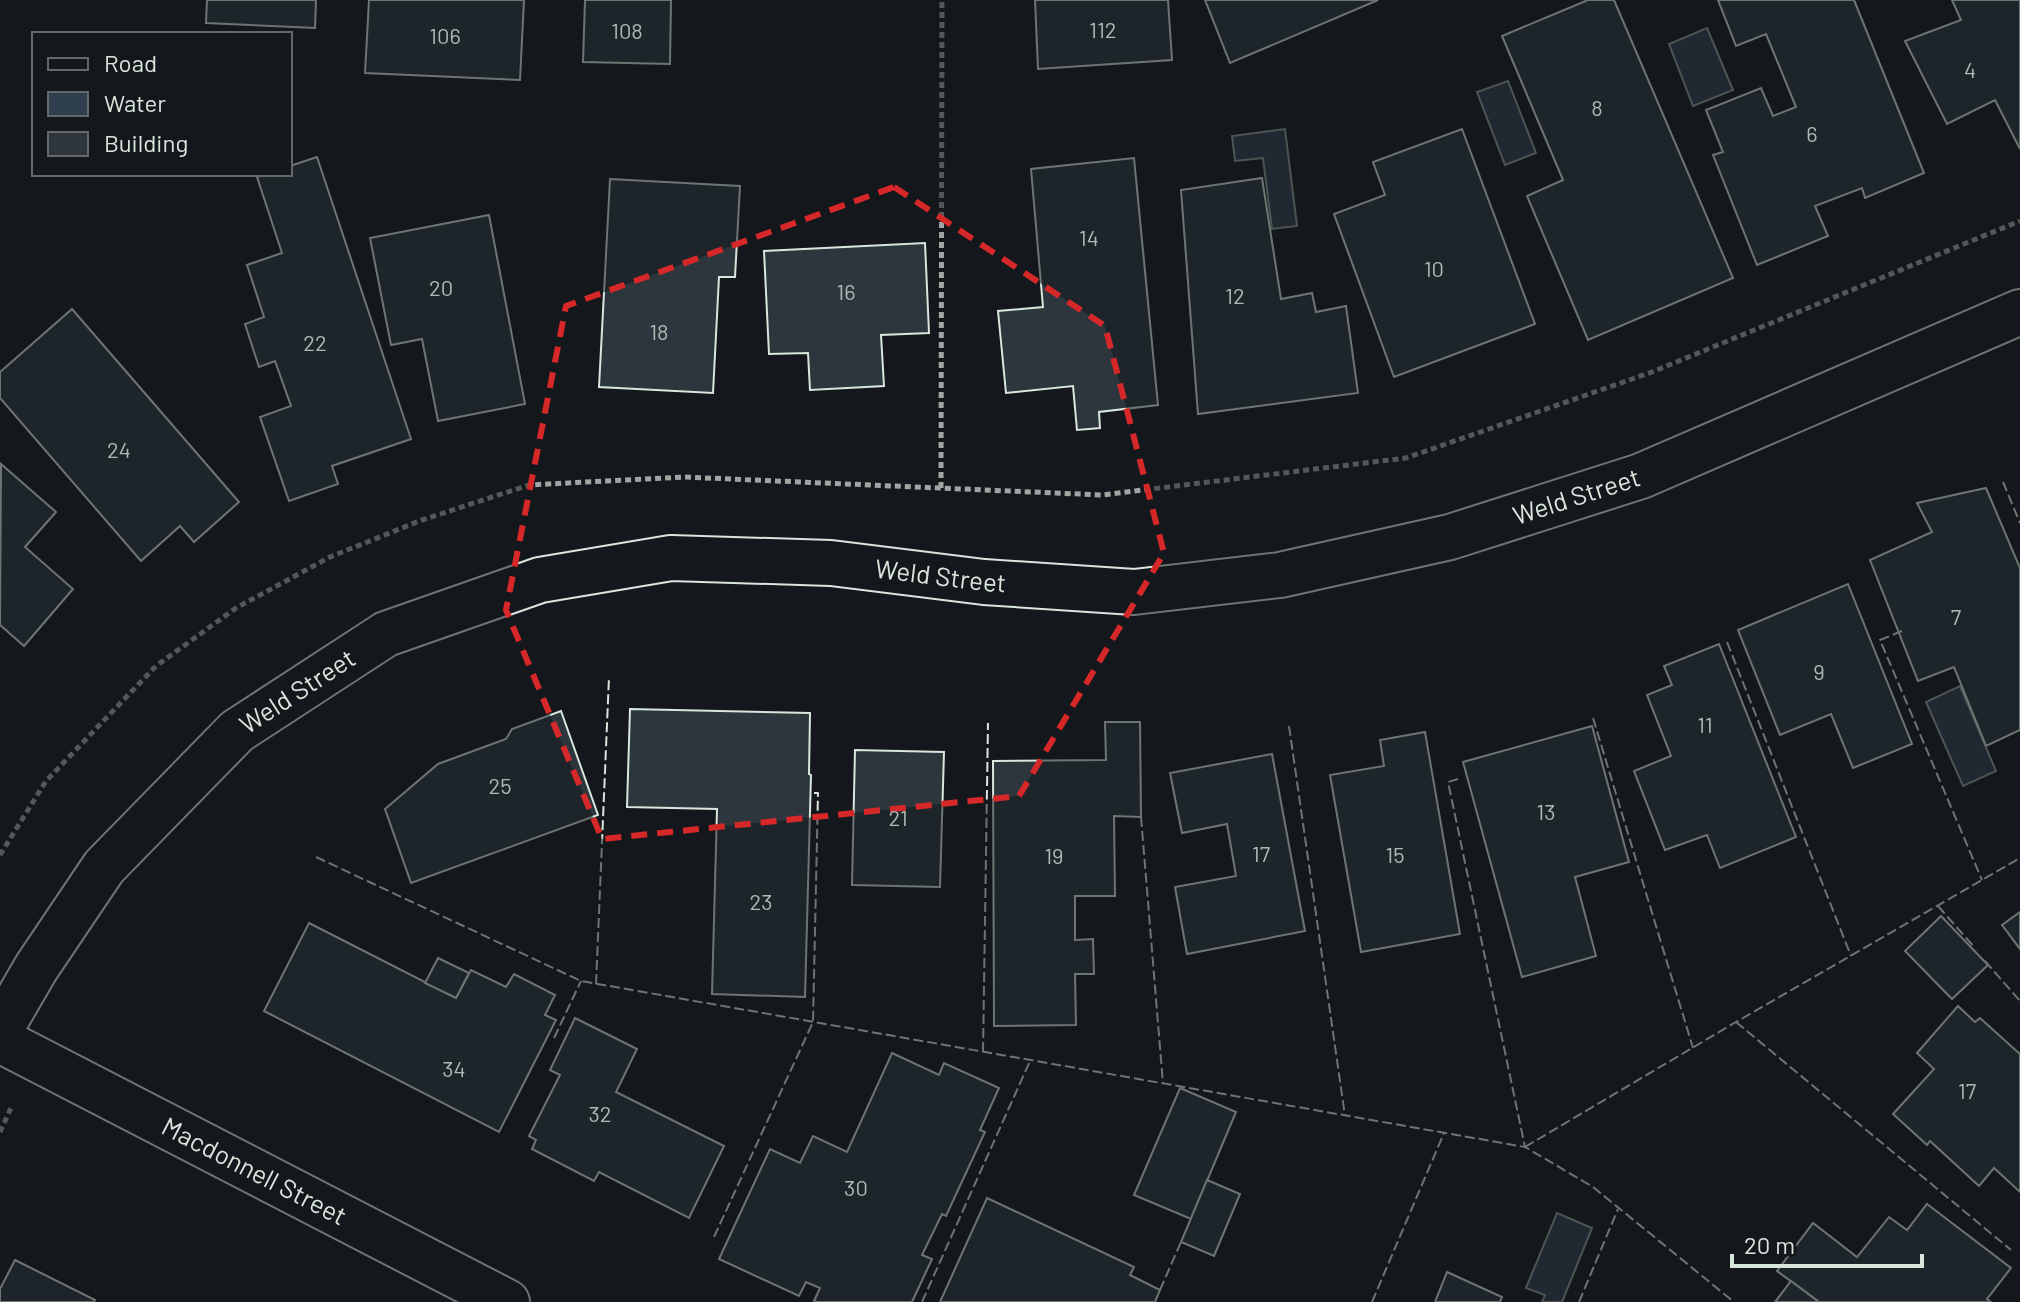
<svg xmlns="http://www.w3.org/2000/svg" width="2020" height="1302" font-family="Barlow,sans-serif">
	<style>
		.water { fill: #2f3f4d; stroke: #939e99; stroke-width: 2 }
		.building { fill: #2c363c; stroke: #d8e6dc; stroke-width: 2 }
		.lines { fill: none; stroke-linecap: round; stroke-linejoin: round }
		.minor-casing { stroke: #d8e6dc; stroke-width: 48 }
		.path { stroke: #9da8a2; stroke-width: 5; stroke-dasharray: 6 4; stroke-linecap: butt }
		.minor { stroke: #14181c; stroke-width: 44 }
		.fence { stroke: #d8e6dc; stroke-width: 2; stroke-dasharray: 10 4; stroke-linecap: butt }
		.marked { fill: none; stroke: #d62828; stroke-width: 6; stroke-dasharray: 16 10; stroke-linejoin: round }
		.labels { text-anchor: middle; stroke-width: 6; stroke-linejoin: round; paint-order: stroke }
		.number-label { font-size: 22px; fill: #adbab4 }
		.street-label { font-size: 26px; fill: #d8e6dc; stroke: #14181c }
	</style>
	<rect width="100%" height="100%" fill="#14181c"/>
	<!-- water -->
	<g class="water">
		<path d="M1707,28L1733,90L1693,106L1669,44Z"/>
		<path d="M1508,81L1536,153L1505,165L1477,92Z"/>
		<path d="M1285,129L1297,226L1272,229L1263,158L1235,161L1232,136Z"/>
		<path d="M1960,686L1996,771L1963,786L1926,702Z"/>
		<path d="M1557,1213L1592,1228L1562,1302H1542L1545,1295L1526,1288Z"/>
	</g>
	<!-- building -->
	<g class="building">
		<path d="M207,0H316L315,28L206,23Z"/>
		<path d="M369,0H524L520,80L365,73Z"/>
		<path d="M585,0H671L670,64L583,62Z"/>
		<path d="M1035,0H1168L1172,60L1038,69Z"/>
		<path d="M1205,0H1378L1230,63Z"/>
		<path d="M1588,0H1614L1733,278L1588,340L1527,196L1563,180L1502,36Z"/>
		<path d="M1718,0H1854L1924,173L1865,198L1862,188L1815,206L1828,236L1757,265L1713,155L1723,152L1706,110L1761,88L1773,116L1796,107L1766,34L1736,46Z"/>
		<path d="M1952,0H2020V149L1995,100L1947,124L1905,41L1961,20Z"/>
		<path d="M1462,129L1535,324L1394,377L1334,214L1385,195L1373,162Z"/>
		<path d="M317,157L411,439L332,466L338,484L289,501L260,417L291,406L275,361L259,367L245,324L264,317L247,265L282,253L257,177L266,174H290V166Z"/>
		<path d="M1134,158L1158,405L1099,412L1100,428L1077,430L1073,386L1006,393L998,311L1043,307L1031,169Z"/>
		<path d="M1262,178L1281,299L1312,293L1316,312L1346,306L1358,393L1198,414L1181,190Z"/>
		<path d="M610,179L740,186L735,277H719L713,393L599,387Z"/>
		<path d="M489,215L525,404L438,421L422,339L391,345L370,238Z"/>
		<path d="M925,243L929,333L881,335L884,386L810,390L808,353L769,354L764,251Z"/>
		<path d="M72,309L239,502L194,542L180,526L141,561L0,398V372Z"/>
		<path d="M1,464L56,512L25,547L73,589L24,646L0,625Z"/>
		<path d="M1986,488L2020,568V730L1986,746L1954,667L1918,681L1870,560L1932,532L1917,503Z"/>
		<path d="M1848,584L1912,744L1853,768L1831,714L1780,735L1738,630Z"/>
		<path d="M1719,644L1796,837L1720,868L1707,835L1665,850L1634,771L1671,756L1647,695L1672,685L1664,666Z"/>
		<path d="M630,709L810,713L809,774L811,775L805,997L712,994L717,809L627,807Z"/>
		<path d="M561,711L598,815L411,883L385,809L438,764L506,739L512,729Z"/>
		<path d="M1105,722H1140L1141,817L1114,816L1115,896H1075V940L1093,939L1094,974H1075L1076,1025L994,1026L993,761L1106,760Z"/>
		<path d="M1592,726L1629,862L1575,877L1596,956L1522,977L1463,762Z"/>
		<path d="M1425,732L1460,934L1361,952L1330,775L1384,766L1380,740Z"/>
		<path d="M855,750L944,752L940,887L852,885Z"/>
		<path d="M1272,754L1305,931L1187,954L1175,887L1236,876L1227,824L1182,833L1170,773Z"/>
		<path d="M2020,912V949L2002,925Z"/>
		<path d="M1941,916L1988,965L1952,999L1905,951Z"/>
		<path d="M309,923L456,998L471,970L506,987L514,974L555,995L545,1015L556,1020L499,1132L264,1011Z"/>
		<path d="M438,958L469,973L456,998L425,983Z"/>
		<path d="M1958,1006L1975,1022L1980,1018L2020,1054V1192L1994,1168L1979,1186L1930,1141L1927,1145L1893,1114L1934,1069L1917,1053Z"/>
		<path d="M575,1018L637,1049L616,1092L724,1146L689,1218L599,1172L594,1181L532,1149L536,1140L529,1136L560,1075L550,1070Z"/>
		<path d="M892,1053L939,1075L944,1063L999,1088L980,1130L985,1132L946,1216L942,1214L922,1255L932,1259L912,1302H817L814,1301L820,1288L806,1282L799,1296L719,1259L770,1149L800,1163L813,1136L847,1152Z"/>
		<path d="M1180,1088L1236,1112L1191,1219L1134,1195Z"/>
		<path d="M1207,1180L1240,1194L1214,1256L1181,1242Z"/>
		<path d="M987,1198L1134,1267L1130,1275L1160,1290L1155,1302H940Z"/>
		<path d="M1927,1204L2011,1268L1987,1299L1991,1302H1819L1777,1271L1813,1223L1857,1257L1889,1217L1907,1230Z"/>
		<path d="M15,1260L95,1300L94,1302H0V1289Z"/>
		<path d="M1447,1272L1502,1297L1500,1302H1435Z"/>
		<path d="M1791,1281L1819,1302H1775Z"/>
	</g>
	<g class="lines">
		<!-- minor casing -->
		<g class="minor-casing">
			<g id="minor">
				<path id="s1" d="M0,1030L36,968L104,867L237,731L386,634L540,580L671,558L831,563L984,582L1134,592L1280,575L1450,537L1641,476L2020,312"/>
				<path id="s2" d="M0,1040L507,1302"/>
			</g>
		</g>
		<!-- path -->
		<g class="path">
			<path d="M941,488L942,0"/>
			<path d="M0,855L46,781L156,666L236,608L330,557L422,520L529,485L684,477L1102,495L1406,458L1652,372L2020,221"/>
			<path d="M0,1132L11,1108"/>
		</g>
		<!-- minor -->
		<use href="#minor" class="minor"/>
		<!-- fence -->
		<g class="fence">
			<path d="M2003,482L2020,523"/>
			<path d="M1902,631L1880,640L1982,880"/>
			<path d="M1727,642L1851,956"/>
			<path d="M1593,718L1693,1048"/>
			<path d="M1289,726L1345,1116"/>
			<path d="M1458,779L1448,782L1525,1147"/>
			<path d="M1141,817L1163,1084"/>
			<path d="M316,857L581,981L1525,1147L1593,1187L1734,1302"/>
			<path d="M1938,906L1975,948"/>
			<path d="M1985,961L2020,1001"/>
			<path d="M596,984L609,677"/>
			<path d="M1736,1022L2011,1250"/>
			<path d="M554,1038L581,981"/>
			<path d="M983,1052L988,723"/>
			<path d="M1525,1147L1736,1022L2020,858"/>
			<path d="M714,1237L813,1022L818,793H814"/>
			<path d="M1160,1290L1181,1242"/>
			<path d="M922,1302L1030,1061"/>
			<path d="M1372,1302L1444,1133"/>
			<path d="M1579,1302L1618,1209"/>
		</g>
	</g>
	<!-- marked area -->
	<path d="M0 0H2020V1302H0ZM894,187L1105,326L1164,553L1019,796L602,839L506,610L566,306Z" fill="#14181c" fill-opacity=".55" fill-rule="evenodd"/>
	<path class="marked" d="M894,187L1105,326L1164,553L1019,796L602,839L506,610L566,306Z"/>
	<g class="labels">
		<!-- number labels -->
		<g class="number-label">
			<text x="1103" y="38">112</text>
			<text x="627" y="39">108</text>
			<text x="445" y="44">106</text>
			<text x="1970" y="78">4</text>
			<text x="1597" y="116">8</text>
			<text x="1812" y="142">6</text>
			<text x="1089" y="246">14</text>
			<text x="1434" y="277">10</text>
			<text x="441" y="296">20</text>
			<text x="846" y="300">16</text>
			<text x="1235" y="304">12</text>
			<text x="659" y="340">18</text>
			<text x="315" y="351">22</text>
			<text x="119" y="458">24</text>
			<text x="1956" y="625">7</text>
			<text x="1819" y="680">9</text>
			<text x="1705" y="733">11</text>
			<text x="500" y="794">25</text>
			<text x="1546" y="820">13</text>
			<text x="898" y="826">21</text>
			<text x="1261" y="862">17</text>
			<text x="1395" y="863">15</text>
			<text x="1054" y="864">19</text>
			<text x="761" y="910">23</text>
			<text x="454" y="1077">34</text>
			<text x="1967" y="1099">17</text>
			<text x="600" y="1122">32</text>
			<text x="856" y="1196">30</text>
		</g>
		<!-- street labels -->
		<g class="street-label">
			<text dy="9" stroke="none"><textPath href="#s1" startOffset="1776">Weld Street</textPath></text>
			<text dy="9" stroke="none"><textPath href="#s1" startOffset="1128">Weld Street</textPath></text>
			<text dy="9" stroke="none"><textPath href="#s1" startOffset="456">Weld Street</textPath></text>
			<text dy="9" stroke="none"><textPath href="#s2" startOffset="286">Macdonnell Street</textPath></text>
		</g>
	</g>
	<!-- legend -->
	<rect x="32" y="32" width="260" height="144" fill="#14181c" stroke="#626a69" stroke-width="2"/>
	<rect x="48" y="58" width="40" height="12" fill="#14181c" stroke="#626a69" stroke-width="2"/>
	<text x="104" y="72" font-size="24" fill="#d8e6dc">Road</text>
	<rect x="48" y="92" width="40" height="24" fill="#2f3f4d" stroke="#626a69" stroke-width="2"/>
	<text x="104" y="112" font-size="24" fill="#d8e6dc">Water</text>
	<rect x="48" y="132" width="40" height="24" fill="#2c363c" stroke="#626a69" stroke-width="2"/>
	<text x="104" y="152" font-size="24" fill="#d8e6dc">Building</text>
	<!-- scale -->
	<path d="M1732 1254v12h190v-12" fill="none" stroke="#d8e6dc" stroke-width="4"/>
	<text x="1744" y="1254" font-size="24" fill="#d8e6dc" stroke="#14181c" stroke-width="6" paint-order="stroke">20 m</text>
</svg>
